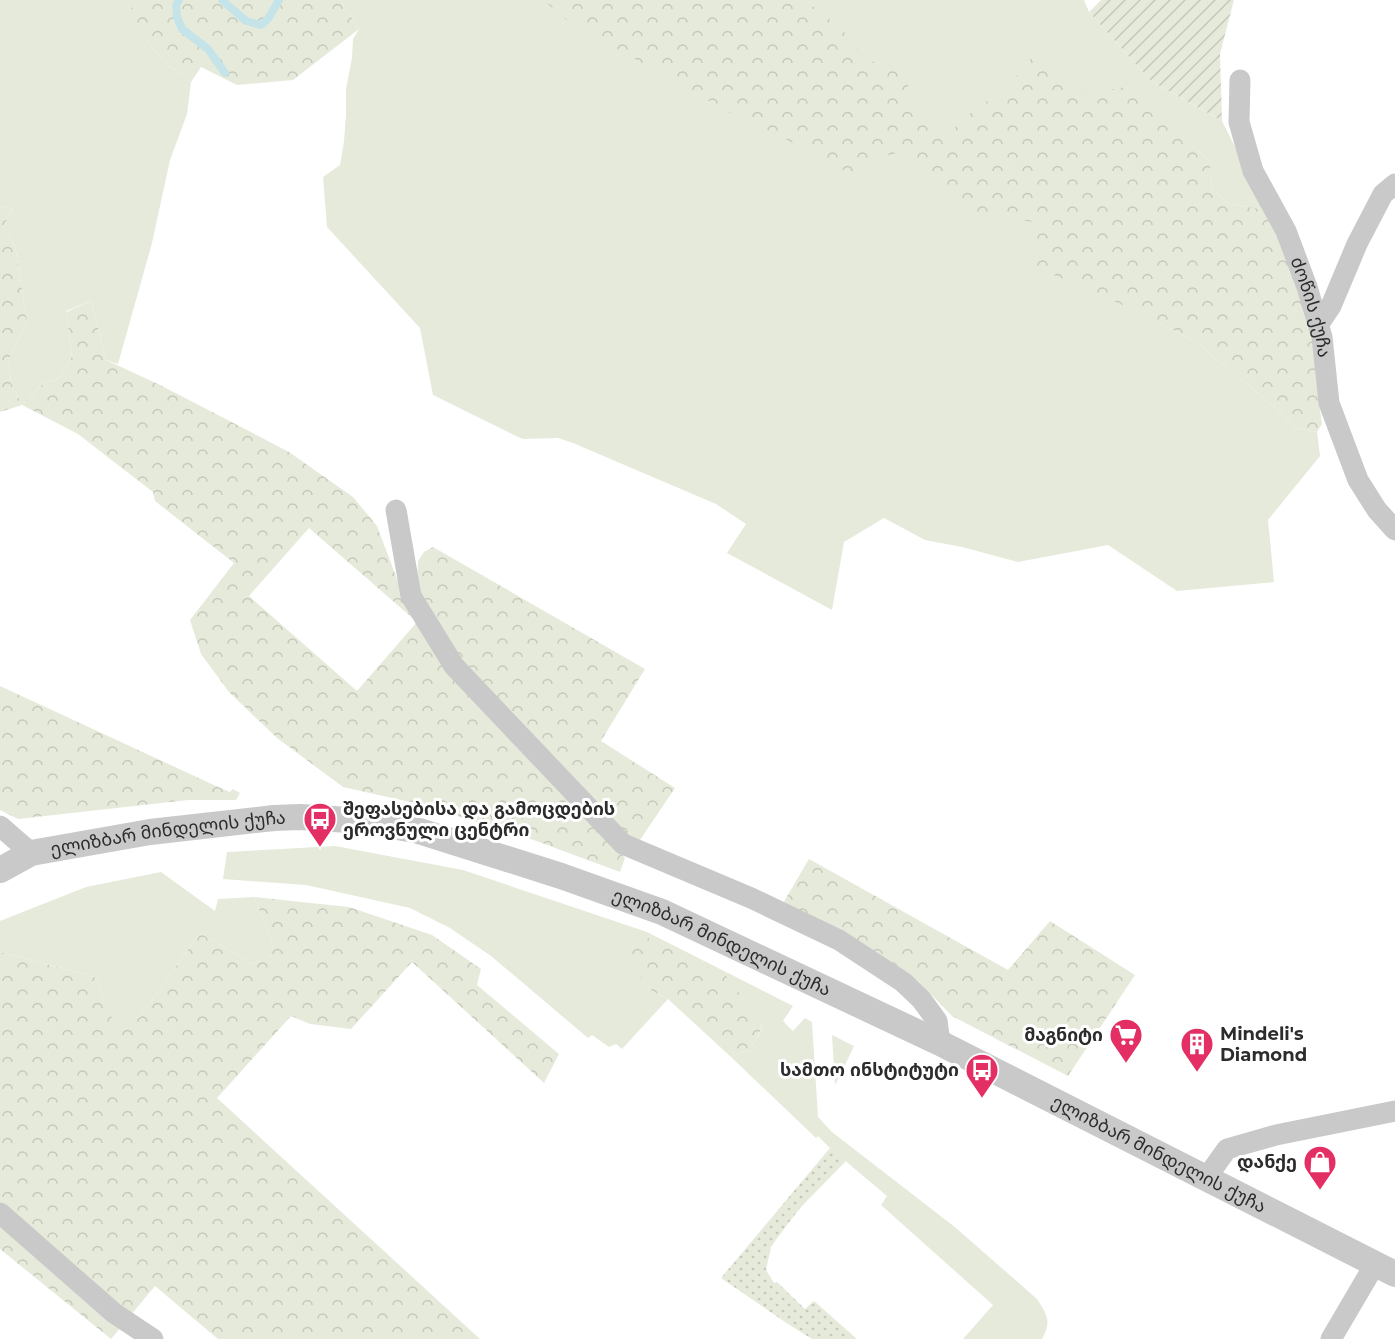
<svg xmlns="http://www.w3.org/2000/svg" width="1395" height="1339" font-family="Montserrat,'Noto Sans Georgian',sans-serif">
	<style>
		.grass { fill: #e6eada }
		.forest { fill: url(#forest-crowns); fill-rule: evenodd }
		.park { fill: url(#park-dots) }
		.garden { fill: url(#garden-furrows) }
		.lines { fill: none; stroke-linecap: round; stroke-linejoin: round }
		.stream { stroke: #c5e4ea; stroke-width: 8 }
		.minor { stroke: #c9c9c9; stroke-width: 21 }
		.tertiary { stroke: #c9c9c9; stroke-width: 26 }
		.labels { text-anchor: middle; stroke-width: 6; stroke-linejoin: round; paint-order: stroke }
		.street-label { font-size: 18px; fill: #2c2c2c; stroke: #fff }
		.poi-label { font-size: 18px; font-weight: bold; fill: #2c2c2c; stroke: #fff; text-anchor: end }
	</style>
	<defs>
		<pattern id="forest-crowns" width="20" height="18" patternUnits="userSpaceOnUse" patternTransform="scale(1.5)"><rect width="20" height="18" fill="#e6eada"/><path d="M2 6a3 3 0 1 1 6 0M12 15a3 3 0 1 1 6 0" fill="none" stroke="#c5c9bb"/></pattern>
		<pattern id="park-dots" width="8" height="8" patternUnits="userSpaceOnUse" patternTransform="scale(1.5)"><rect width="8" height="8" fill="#e6eada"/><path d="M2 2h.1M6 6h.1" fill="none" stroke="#c5c9bb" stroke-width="1.8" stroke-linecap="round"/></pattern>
		<pattern id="garden-furrows" width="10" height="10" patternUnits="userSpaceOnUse" patternTransform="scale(1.5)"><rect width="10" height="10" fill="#e6eada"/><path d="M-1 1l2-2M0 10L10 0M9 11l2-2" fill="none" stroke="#c5c9bb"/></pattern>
	</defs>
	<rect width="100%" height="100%" fill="#fff"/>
	<!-- grass -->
	<g class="grass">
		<path d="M0,0H145L122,14L141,34L168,66L182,74L191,82L187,114L170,160L152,243L118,364L106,360L91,301L66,311L72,357L58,379L43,384L22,405L11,383L9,359L27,320L15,246L3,227L13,209L0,206Z"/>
		<path d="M340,0H1084L1089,12L1151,81L1222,121L1267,210L1230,204L1212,189L1210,161L1186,141L1160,323L1197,343L1276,408L1296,428L1317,432L1320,456L1268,520L1274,582L1177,591L1108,545L1018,562L962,547L925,540L884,518L844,542L832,610L727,553L746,524L716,504L573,443L558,438L523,439L518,437L433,395L420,328L327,227L323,177L340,165L344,141L346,115V89L352,58L353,39L359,29Z"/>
		<path d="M335,846L463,870L647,932L793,1006L783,1021L793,1031L805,1018L812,1022L818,1117L832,1132L956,1228L1037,1299C1047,1315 1052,1321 1042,1339H963L993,1305L881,1205L887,1196L830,1148L818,1136L816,1138L731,1057C749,1050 759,1043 762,1023L637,973L652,991L668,999L622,1049L616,1044L609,1047L592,1035L588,1038L491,956L450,928L410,908L306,885L223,879L227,852Z"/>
		<path d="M161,872L215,911L218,899L254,897L272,941V955L253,964L200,933L140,1017L114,1024L95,977L0,952V921L86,887Z"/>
		<path d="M832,1035L854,1046L844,1067L840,1065L836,1073L840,1075L835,1085Z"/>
	</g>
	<!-- forest -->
	<g class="forest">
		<path d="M145,0H340L359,29L293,80L237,85L201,67L191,82L182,74L168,66L141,34L121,14Z"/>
		<path d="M543,0H805L842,29L867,61L899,65L919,110L950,132L976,108L1006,89L1036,52L1070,85L1092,93L1125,87L1150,105L1186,141L1210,161L1212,189L1230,204L1267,210L1279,233L1313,334L1316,380L1322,424L1317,432L1296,428L1276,408L1197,343L1160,323L1077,284L1035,268L1033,222L971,214L936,181L896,153L874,159L852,175L780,136L728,112L568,21Z"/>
		<path d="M0,206L13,209L3,227L15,246L27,320L9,359L11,383L22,405L43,384L58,379L72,357L66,312L91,301L106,360L160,385L289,452L353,497L377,526L406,603L449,671L625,858L620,872L520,835L410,802L343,787L277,738L229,692L201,654L190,620L234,563L155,501L153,492L78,434L22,405L0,412ZM309,528L417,622L357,691L249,596Z"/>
		<path d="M433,547L645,669L601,741L675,788L638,843L628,838L458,662L417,593L418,561L424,552Z"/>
		<path d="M0,686L216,786L230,792L233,789L240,793L236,800H188L18,819L0,810Z"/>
		<path d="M809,859L1008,970L1050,921L1135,975L1068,1076L952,1016L919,982L782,905Z"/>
		<path d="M254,897L349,907L432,935L481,969L477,985L559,1054L544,1083L412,962L351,1029L310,1024L291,1016L217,1098L480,1339H218L155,1286L111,1339L0,1249V952L95,977L114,1023L140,1017L200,933L253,964L272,955V941Z"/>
		<path d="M636,933L646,937L726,976L762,1023C758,1043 750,1050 731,1057L668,999L652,991L637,973L625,951Z"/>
	</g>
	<!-- park -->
	<path class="park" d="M830,1148L846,1161L802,1206L786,1226L771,1247L766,1270L774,1283L777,1282L805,1309L814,1301L857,1339H812L785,1322L721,1278Z"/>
	<!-- garden -->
	<path class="garden" d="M1101,0H1234L1220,54L1222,121L1151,81L1089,12Z"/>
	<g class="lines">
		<!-- stream -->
		<g class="stream">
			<path d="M179,0L176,5L177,17L182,29L208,49L225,73"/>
			<path d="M222,0L246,21L261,25L268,19L279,0"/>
		</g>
		<!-- minor -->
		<g class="minor">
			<path id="s1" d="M1240,80L1239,122L1253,171L1286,231L1307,287L1322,337L1329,403L1358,480L1377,510L1395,530"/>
			<path d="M1319,324L1331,306L1357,244L1383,194L1395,184"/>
			<path d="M396,510L411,596L454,666L623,844L751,898L839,940L903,982L921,999L937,1021L940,1043"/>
			<path d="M0,826L31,853"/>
			<path d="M1207,1177L1227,1149L1276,1135L1395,1111"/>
			<path d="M0,1213L114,1313L153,1339"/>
			<path d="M1331,1339L1375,1264"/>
		</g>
		<!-- tertiary -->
		<path class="tertiary" id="s2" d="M0,870L31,853L150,832L274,818L300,817L365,821L419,831L561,876L662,912L940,1043L1395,1274"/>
	</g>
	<!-- icons -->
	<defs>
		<g id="bus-pin" transform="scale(1.725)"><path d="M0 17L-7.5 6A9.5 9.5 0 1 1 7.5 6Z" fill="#e32f64" stroke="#fff"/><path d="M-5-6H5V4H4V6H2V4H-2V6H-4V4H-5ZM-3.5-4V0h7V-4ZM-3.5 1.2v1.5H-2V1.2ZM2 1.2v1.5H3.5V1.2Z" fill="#fff"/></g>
		<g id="supermarket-pin" transform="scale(1.725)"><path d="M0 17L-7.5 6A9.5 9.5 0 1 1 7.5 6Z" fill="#e32f64" stroke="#fff"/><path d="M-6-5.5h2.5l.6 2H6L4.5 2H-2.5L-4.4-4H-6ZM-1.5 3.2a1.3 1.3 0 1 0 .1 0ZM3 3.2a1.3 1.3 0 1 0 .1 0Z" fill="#fff"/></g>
		<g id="building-pin" transform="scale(1.725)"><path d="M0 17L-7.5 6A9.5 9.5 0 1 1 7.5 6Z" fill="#e32f64" stroke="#fff"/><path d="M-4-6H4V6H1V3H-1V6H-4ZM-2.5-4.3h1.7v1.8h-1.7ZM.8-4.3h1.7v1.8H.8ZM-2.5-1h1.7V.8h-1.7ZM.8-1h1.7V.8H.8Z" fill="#fff"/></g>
		<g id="shop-pin" transform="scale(1.725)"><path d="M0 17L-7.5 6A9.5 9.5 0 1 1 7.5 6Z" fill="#e32f64" stroke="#fff"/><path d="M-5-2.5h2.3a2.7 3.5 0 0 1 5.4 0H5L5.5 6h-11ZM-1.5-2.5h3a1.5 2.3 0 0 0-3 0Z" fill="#fff"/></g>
	</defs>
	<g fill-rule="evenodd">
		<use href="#bus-pin" x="320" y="819"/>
		<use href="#supermarket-pin" x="1126" y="1035"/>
		<use href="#building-pin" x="1197" y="1044"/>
		<use href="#bus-pin" x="982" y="1070"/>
		<use href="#shop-pin" x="1320" y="1162"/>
	</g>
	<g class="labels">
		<!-- street labels -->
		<g class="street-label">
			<text dy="6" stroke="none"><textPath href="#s1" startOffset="242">ძოწის ქუჩა</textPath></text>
			<text dy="6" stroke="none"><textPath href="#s2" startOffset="174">ელიზბარ მინდელის ქუჩა</textPath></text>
			<text dy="6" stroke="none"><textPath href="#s2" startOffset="750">ელიზბარ მინდელის ქუჩა</textPath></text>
			<text dy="6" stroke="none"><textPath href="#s2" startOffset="1236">ელიზბარ მინდელის ქუჩა</textPath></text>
		</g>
		<!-- poi labels -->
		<g class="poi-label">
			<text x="343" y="815" text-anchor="start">შეფასებისა და გამოცდების<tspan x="343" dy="21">ეროვნული ცენტრი</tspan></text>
			<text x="1220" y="1040" text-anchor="start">Mindeli's<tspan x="1220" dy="21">Diamond</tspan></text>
			<text x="1103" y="1041">მაგნიტი</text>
			<text x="959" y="1076">სამთო ინსტიტუტი</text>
			<text x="1297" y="1168">დანქე</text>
		</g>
	</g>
</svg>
